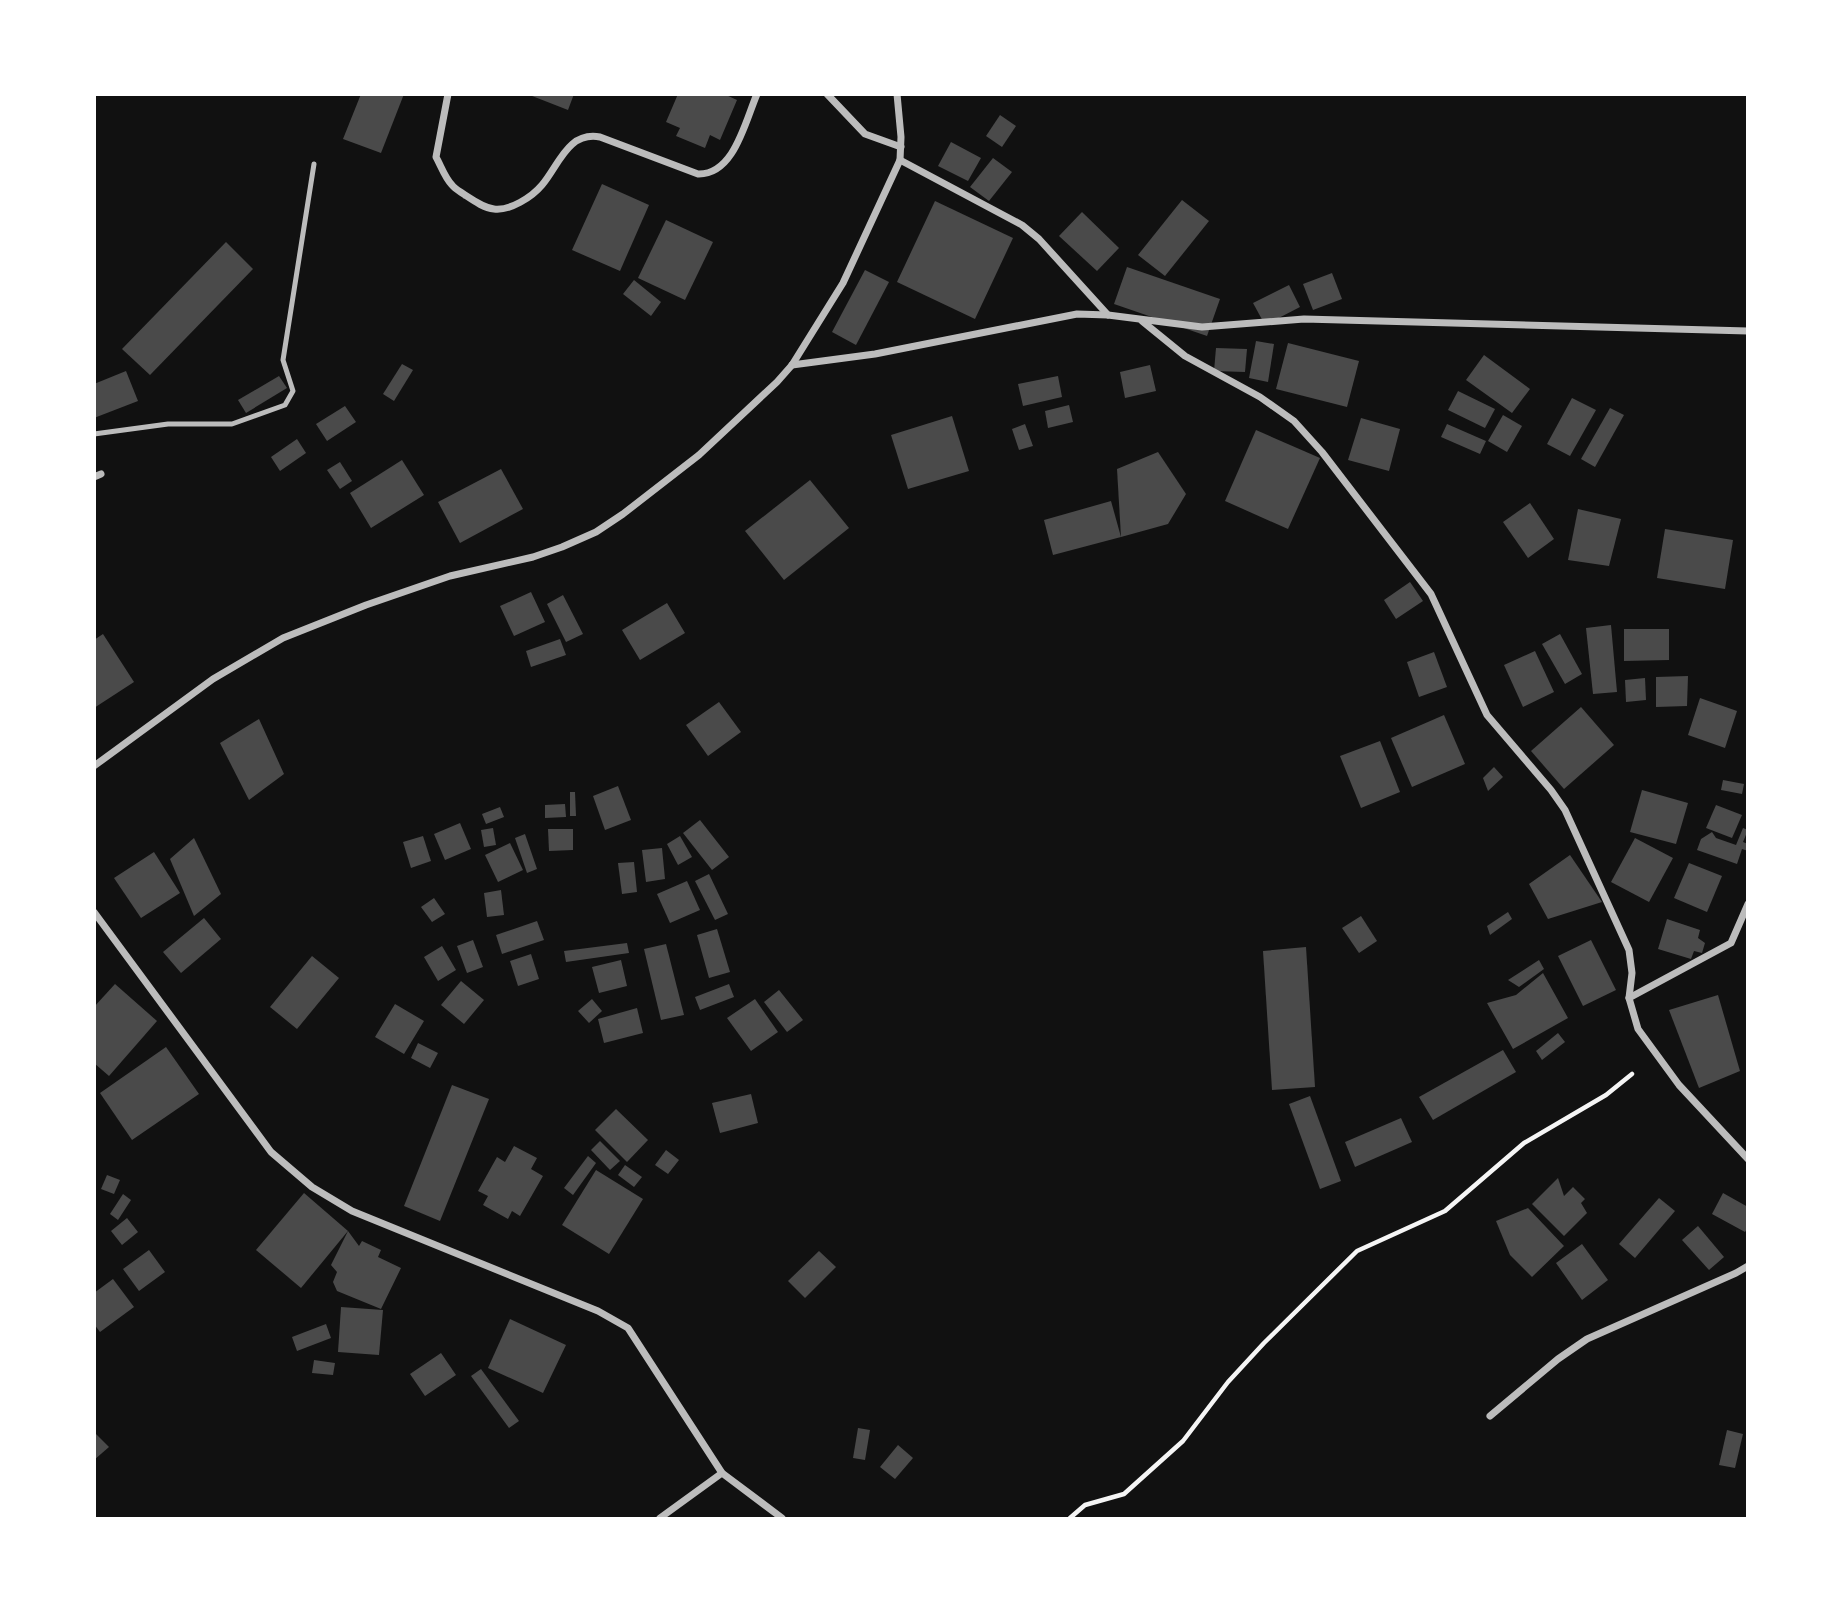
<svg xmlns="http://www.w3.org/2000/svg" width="1842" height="1613" font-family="'IBM Plex Serif',serif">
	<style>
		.building { fill: #4a4a4a }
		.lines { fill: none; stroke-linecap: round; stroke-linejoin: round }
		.path { stroke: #f5f5f5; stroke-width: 4.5 }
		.service { stroke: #bcbcbc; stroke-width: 5 }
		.minor { stroke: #bcbcbc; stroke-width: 7 }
	</style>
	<rect width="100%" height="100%" fill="#111"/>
	<!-- building -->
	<g class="building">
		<path d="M361,94H404L381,153L343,139Z"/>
		<path d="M527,94H574L568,110Z"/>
		<path d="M678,94H724L737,100L720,140L710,135L705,148L676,136L680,128L666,122Z"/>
		<path d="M1000,115L1016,126L1002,147L986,136Z"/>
		<path d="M951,142L981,158L968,181L938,166Z"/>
		<path d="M993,158L1012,172L989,201L970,187Z"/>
		<path d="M602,184L649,205L620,271L572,250Z"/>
		<path d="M1182,200L1209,221L1165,276L1138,255Z"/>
		<path d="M935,201L1013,238L975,319L897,282Z"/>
		<path d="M1082,212L1119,248L1097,271L1059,236Z"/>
		<path d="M666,220L713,242L685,300L638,278Z"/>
		<path d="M226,242L253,269L150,375L122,349Z"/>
		<path d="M1127,267L1220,299L1207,336L1114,304Z"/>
		<path d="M865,270L889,282L856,345L832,332Z"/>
		<path d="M1332,273L1342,299L1313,310L1303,284Z"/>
		<path d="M634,280L661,302L651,316L623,294Z"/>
		<path d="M1289,285L1300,307L1265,325L1253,303Z"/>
		<path d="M1256,341L1274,344L1268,382L1249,378Z"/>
		<path d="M1288,343L1359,361L1347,407L1276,389Z"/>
		<path d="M1216,348L1247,349L1245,372L1214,371Z"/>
		<path d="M1484,355L1530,389L1512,413L1466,380Z"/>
		<path d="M402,364L413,370L394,401L383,394Z"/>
		<path d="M1150,365L1156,391L1125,398L1120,372Z"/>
		<path d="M126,371L138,401L94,418V384Z"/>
		<path d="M279,376L287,388L246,413L238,400Z"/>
		<path d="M1058,376L1062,397L1023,406L1018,384Z"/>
		<path d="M1458,391L1495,409L1485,428L1448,410Z"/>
		<path d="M1572,398L1596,410L1570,456L1547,444Z"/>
		<path d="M1069,405L1073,422L1048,428L1045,411Z"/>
		<path d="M345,406L356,422L327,441L316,424Z"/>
		<path d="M1610,408L1624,415L1595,467L1581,459Z"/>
		<path d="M1503,415L1522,426L1507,452L1488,441Z"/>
		<path d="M952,416L969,471L908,489L891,435Z"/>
		<path d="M1361,418L1400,429L1389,471L1348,460Z"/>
		<path d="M1025,424L1033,446L1019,450L1012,429Z"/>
		<path d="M1447,424L1486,441L1480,454L1441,437Z"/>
		<path d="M1256,430L1320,458L1288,529L1225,501Z"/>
		<path d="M297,439L306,453L280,471L271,457Z"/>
		<path d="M1158,452L1186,494L1168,524L1121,537L1117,469Z"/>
		<path d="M402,460L424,495L371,528L350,493Z"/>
		<path d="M340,462L352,481L340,489L327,470Z"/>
		<path d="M501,469L523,509L460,543L438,502Z"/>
		<path d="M810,480L849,528L784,580L745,531Z"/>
		<path d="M1111,501L1121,537L1053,555L1044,520Z"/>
		<path d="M1530,503L1554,539L1528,558L1503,522Z"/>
		<path d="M1578,509L1621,519L1609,566L1568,560Z"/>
		<path d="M1665,529L1733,540L1725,589L1657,578Z"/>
		<path d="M1410,582L1423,601L1396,619L1384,600Z"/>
		<path d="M531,592L545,622L514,636L500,606Z"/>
		<path d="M563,595L583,634L566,642L547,604Z"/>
		<path d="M667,603L685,633L640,660L622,630Z"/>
		<path d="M1611,625L1617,692L1593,694L1586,628Z"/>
		<path d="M1624,629H1669V660L1624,661Z"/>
		<path d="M103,634L134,682L94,708V640Z"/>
		<path d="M1560,634L1582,674L1565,684L1542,644Z"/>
		<path d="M560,639L566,655L531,667L526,651Z"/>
		<path d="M1535,651L1554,692L1523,707L1504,665Z"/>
		<path d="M1434,652L1447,687L1419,697L1407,662Z"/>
		<path d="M1688,676L1687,706L1656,707V677Z"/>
		<path d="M1645,678L1646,700L1626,702L1625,680Z"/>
		<path d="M1700,698L1737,711L1725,748L1688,735Z"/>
		<path d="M719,702L741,732L708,756L686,725Z"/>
		<path d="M1581,707L1614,745L1564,789L1531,751Z"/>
		<path d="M1444,715L1465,764L1412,787L1391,738Z"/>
		<path d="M259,719L284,774L249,800L220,743Z"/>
		<path d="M1380,741L1400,792L1361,808L1340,756Z"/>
		<path d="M1494,767L1503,777L1488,791L1483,778Z"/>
		<path d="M1723,780L1744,784L1742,794L1721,790Z"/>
		<path d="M618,786L631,820L605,830L593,796Z"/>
		<path d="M1642,790L1688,803L1676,844L1630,832Z"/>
		<path d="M570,792H575L576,816H570Z"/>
		<path d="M565,804L566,817L545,818V805Z"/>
		<path d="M1716,805L1742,815L1732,838L1706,828Z"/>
		<path d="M500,807L504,817L486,824L482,814Z"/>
		<path d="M700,820L729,857L712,870L683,833Z"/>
		<path d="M460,823L471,849L445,860L434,834Z"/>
		<path d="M493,828L496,845L484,847L481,830Z"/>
		<path d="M1743,828L1748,830L1743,842L1748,844V851L1742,849L1737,864L1697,850L1701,839L1712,832L1716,838L1736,845Z"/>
		<path d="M548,829H573V850L549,851Z"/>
		<path d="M525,834L537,869L527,873L515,838Z"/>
		<path d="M423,836L431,861L411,868L403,842Z"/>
		<path d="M680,836L692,857L678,865L667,844Z"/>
		<path d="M194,838L221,894L194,916L170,859Z"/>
		<path d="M1635,838L1673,858L1649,902L1611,882Z"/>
		<path d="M510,843L523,870L498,882L485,855Z"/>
		<path d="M662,848L665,879L646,882L642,850Z"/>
		<path d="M154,852L180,893L141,918L114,878Z"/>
		<path d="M1570,855L1602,902L1548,919L1529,884Z"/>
		<path d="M634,862L637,892L622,894L618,863Z"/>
		<path d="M1689,863L1722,876L1707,912L1674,898Z"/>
		<path d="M709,874L728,914L715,920L695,881Z"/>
		<path d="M687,881L700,910L670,923L657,894Z"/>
		<path d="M501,890L504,915L487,917L484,893Z"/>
		<path d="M434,898L445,914L432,922L421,907Z"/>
		<path d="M1508,912L1512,919L1490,935L1487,926Z"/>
		<path d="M1361,916L1377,941L1359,953L1342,928Z"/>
		<path d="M204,918L221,939L181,973L163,952Z"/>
		<path d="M1667,919L1700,930L1698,938L1705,943L1702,953L1694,951L1691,959L1658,949Z"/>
		<path d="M537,921L544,940L502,954L496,935Z"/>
		<path d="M717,929L730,972L709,978L697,935Z"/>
		<path d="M473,940L483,967L467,973L457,946Z"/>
		<path d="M1591,940L1616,990L1583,1006L1558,956Z"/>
		<path d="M627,943L629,953L566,962L564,951Z"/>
		<path d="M666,944L684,1015L661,1020L644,949Z"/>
		<path d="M442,946L456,970L438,981L424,957Z"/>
		<path d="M1306,947L1315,1087L1272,1090L1263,951Z"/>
		<path d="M531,954L539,979L518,986L510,961Z"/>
		<path d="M312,956L339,978L297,1029L270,1007Z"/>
		<path d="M621,960L627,986L599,993L592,967Z"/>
		<path d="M1539,960L1544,969L1519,987L1508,980Z"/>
		<path d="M1543,973L1568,1018L1513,1049L1487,1003L1516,995Z"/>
		<path d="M461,981L484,1000L464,1024L441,1005Z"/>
		<path d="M115,984L157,1021L109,1076L94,1063V1007Z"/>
		<path d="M729,984L734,997L700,1010L695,997Z"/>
		<path d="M779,990L803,1020L787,1032L764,1002Z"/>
		<path d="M1718,995L1740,1071L1699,1088L1669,1010Z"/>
		<path d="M592,999L602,1011L589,1023L578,1011Z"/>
		<path d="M755,999L778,1032L751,1051L727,1018Z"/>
		<path d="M395,1004L424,1021L404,1054L375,1037Z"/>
		<path d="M637,1008L643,1033L604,1043L598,1019Z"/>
		<path d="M1558,1033L1565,1042L1542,1060L1536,1051Z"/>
		<path d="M418,1043L438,1053L430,1068L411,1058Z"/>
		<path d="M166,1047L199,1094L132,1140L100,1093Z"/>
		<path d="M1503,1050L1516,1072L1433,1120L1419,1097Z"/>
		<path d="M452,1085L489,1099L440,1221L404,1206Z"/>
		<path d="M751,1094L758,1123L720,1133L712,1103Z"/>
		<path d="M1310,1096L1341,1181L1320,1189L1289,1104Z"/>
		<path d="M616,1109L648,1140L627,1162L595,1130Z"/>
		<path d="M1401,1118L1412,1142L1355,1167L1345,1142Z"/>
		<path d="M600,1141L620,1161L610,1170L591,1150Z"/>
		<path d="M514,1146L537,1158L531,1169L543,1176L520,1216L512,1211L508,1219L483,1205L488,1196L478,1191L497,1157L505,1162Z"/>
		<path d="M666,1150L679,1160L668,1174L655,1165Z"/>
		<path d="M588,1156L596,1163L573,1195L564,1188Z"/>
		<path d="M625,1165L642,1177L634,1187L618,1175Z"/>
		<path d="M596,1170L643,1199L609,1254L562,1225Z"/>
		<path d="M107,1175L120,1180L114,1194L101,1189Z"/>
		<path d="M1558,1178L1564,1196L1573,1187L1585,1199L1581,1203L1587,1213L1564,1236L1532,1204Z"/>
		<path d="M304,1193L348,1231L301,1288L256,1250Z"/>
		<path d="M1723,1193L1748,1207V1227L1745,1232L1712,1214Z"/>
		<path d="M123,1194L131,1200L118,1220L110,1214Z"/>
		<path d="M1659,1198L1675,1211L1635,1258L1619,1244Z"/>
		<path d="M1528,1208L1564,1246L1532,1277L1510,1255L1496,1221Z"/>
		<path d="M127,1218L138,1232L122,1245L111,1231Z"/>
		<path d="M1698,1226L1724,1257L1709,1270L1682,1240Z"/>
		<path d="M348,1231L359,1246L362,1241L381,1250L378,1257L401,1268L381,1309L337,1291L333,1282L337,1272L331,1265Z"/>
		<path d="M1582,1244L1608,1280L1582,1300L1556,1263Z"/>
		<path d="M149,1250L165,1272L139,1291L123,1269Z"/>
		<path d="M819,1251L836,1267L805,1298L788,1281Z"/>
		<path d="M113,1279L134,1307L100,1332L94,1324V1293Z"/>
		<path d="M341,1307L383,1310L379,1355L338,1352Z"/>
		<path d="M510,1319L566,1345L543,1393L488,1368Z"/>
		<path d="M326,1324L331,1338L297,1351L292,1337Z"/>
		<path d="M441,1353L456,1375L425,1396L410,1374Z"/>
		<path d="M314,1360L335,1363L333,1375L312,1373Z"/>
		<path d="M481,1369L519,1421L509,1428L471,1376Z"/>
		<path d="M858,1428L870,1430L865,1460L853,1458Z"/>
		<path d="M1727,1430L1743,1434L1735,1468L1719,1465Z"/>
		<path d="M94,1432L109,1447L94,1460Z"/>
		<path d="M898,1445L913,1458L895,1479L880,1467Z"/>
	</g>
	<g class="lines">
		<!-- path -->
		<path class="path" d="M1070,1518L1085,1505L1124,1494L1183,1441L1228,1382L1264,1343L1357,1251L1445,1211L1524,1143L1606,1095L1632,1074"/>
		<!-- service -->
		<path class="service" d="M94,434L168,424H232L285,405L293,391L283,360L314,164"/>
		<!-- minor -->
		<g class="minor">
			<path d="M448,94L436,157C441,166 445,178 452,185C455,189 461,192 465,195C474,201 484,208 494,209C510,211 532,197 542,185C559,165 568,131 600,137L698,174C734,175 745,122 757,94"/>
			<path d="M827,94L865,134L901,147"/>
			<path d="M900,160L1022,225L1039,239L1108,315"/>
			<path d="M1142,321L1185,356L1260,397L1294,421L1322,452L1431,594L1487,715L1551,790L1565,810L1629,950L1632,973L1629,998L1638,1029L1679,1085L1748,1159"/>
			<path d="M792,365L875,354L1077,314L1108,315L1202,327L1304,319L1748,331"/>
			<path d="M94,477L101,474"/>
			<path d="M94,766L213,679L283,638L366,605L450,576L533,557L562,547L596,532L623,514L699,455L777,382L792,365L843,283L900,160L901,137L897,94"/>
			<path d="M94,912L271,1152L312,1187L352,1211L598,1311L628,1328L722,1473L782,1518"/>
			<path d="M1629,998L1731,943L1748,904"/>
			<path d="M1490,1416L1558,1359L1587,1339L1736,1273L1748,1266"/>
			<path d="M660,1518L722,1473"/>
		</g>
	</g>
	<!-- border -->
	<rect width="1842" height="1613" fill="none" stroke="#ffffff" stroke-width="192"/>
</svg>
